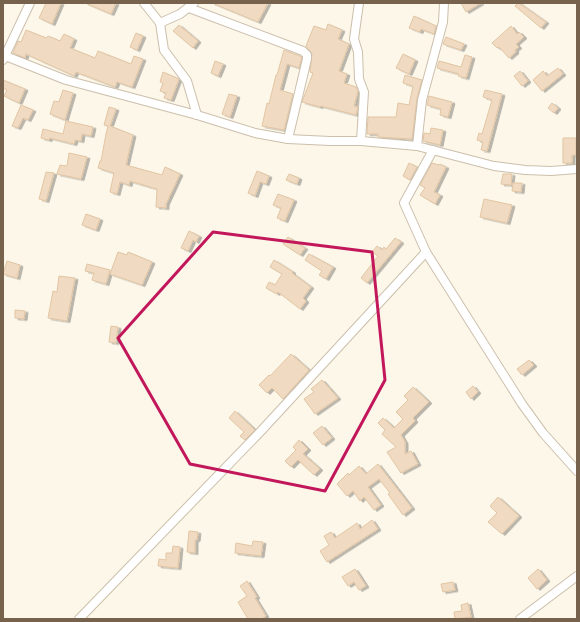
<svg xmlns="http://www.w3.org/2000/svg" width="580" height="622" font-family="'DM Sans',sans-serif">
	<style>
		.building { fill: #f0dbc2; stroke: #e2c5a3; filter: url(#shadow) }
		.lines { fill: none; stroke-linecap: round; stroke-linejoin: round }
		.street-casing { stroke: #ccbfac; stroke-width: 10 }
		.street { stroke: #fff; stroke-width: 8 }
		.marked { fill: none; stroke: #c2185b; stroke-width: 3; stroke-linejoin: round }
	</style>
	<defs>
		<filter id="shadow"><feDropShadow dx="3" dy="1.5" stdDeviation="0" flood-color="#0004"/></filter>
	</defs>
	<rect width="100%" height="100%" fill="#fcf7e9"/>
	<!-- building -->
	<g class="building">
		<path d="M46,3H61L52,24L39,18Z"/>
		<path d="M85,3H116L111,14Z"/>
		<path d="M212,3H268L258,22Z"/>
		<path d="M461,3H481L466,12Z"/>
		<path d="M518,3H519L546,22L541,28L515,6Z"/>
		<path d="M414,16L436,26L434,34L421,29L420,32L409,28Z"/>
		<path d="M328,24L342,30L338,39L349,44L339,71L347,74L344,83L356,87L358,91L354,106L358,107L356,115L321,106L320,107L302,102L313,73L310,72L312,54L306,46L314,26L326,30Z"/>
		<path d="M179,25L198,41L193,48L173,31Z"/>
		<path d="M511,26L517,34L519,32L524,37L516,44L519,47L515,50L516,52L509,58L499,47L497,48L492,43Z"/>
		<path d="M26,30L46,38L48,36L60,41L64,34L74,39L70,48L95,58L98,51L131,64L134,56L143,59L132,87L117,82L115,87L76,72L74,76L26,54L25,58L13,53L18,41L21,42Z"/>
		<path d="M136,33L143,36L137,50L130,47Z"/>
		<path d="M446,37L464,44L461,50L443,44Z"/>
		<path d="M284,50L302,57L299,68L287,64L280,90L293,94L284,130L262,126L267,103L269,104L276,75H277Z"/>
		<path d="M403,54L415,60L409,74L396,68Z"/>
		<path d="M465,55L472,57L466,78L458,76L459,74L437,68L439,61L461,67Z"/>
		<path d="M215,61L223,64L218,76L211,73Z"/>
		<path d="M558,68L563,74L542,91L533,80L543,71L547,76Z"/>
		<path d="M520,71L528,81L522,86L514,76Z"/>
		<path d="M163,72L179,79L171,100L164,98L166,93L160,91L163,83L160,82Z"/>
		<path d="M405,75L422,80L417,99L412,139L378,137V134H367L368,117H396L398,103L409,105L413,86L403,83Z"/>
		<path d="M3,80L25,89L19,103L4,96L7,90L3,88Z"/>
		<path d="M63,90L73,93L65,120L50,114L54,101L59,102Z"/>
		<path d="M485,90L502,94L487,151L481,150L483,142L477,140L479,133L482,134L492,100L483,97Z"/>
		<path d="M229,94L237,96L230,117L222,114Z"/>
		<path d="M429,96L452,102L448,117L440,115L441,109L427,105Z"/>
		<path d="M552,103L558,108L554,113L548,108Z"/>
		<path d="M21,105L33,110L28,120L23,118L18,128L12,126Z"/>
		<path d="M109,107L116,109L110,126L133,135L126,165L162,175L165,167L180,174L166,204V208L156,207L157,189L130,181L129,185L120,182L117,194L110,192L114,173L98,168L100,161H101L106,134L108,126L104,125Z"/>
		<path d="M66,121L93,127L91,136L82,134L81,141L75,140L74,144L50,138L49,140L41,138L43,129L63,134Z"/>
		<path d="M431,128L443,130L440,145L423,141L424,133L430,134Z"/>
		<path d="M563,138H576V155H572V163H563Z"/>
		<path d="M69,153L87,157L81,179L57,174L60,165L67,166Z"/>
		<path d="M409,163L417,167L410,180L403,176Z"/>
		<path d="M432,163L439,165L440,164L446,167L434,192L440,195L435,204L420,195L425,188L420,185Z"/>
		<path d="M257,171L269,176L266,184L260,182L255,196L248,193Z"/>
		<path d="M46,172L54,173L46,201L39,199Z"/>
		<path d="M289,174L299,178L297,184L286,180Z"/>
		<path d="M503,174H512L511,185L501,184Z"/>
		<path d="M513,183H522L521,192L512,191Z"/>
		<path d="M278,194L294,200L285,221L277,218L281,208L273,205Z"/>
		<path d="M484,199L512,205L507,223L480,217Z"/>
		<path d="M86,214L100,219L96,230L82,225Z"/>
		<path d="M189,231L199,236L196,242L193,240L188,251L181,248Z"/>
		<path d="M288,237L305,248L300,255L283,244Z"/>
		<path d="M395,238L401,242L367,283L361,278L378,256L372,252L377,246L382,250L384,247L386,249Z"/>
		<path d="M118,252L127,255L128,252L152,262L142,285L110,274Z"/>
		<path d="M309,254L333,267L326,279L319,275L322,271L305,260Z"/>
		<path d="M274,260L293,272L292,273L311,287L303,298L306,301L300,309L278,292L277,294L266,288L269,282L275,285L282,274L270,267Z"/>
		<path d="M7,261L20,265L17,278L3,274Z"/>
		<path d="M87,264L110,270L106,284L92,280L94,273L85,271Z"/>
		<path d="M59,276L75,278L67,321L48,318L53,291L57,292Z"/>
		<path d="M15,310L25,311L24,319L15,318Z"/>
		<path d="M111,326L118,327L116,343L109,342Z"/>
		<path d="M291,354L309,370L283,399L272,388L267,393L259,385L269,375L270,376Z"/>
		<path d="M529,360L534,365L522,375L517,369Z"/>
		<path d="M322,380L338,398L315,414L304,399L314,392L311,389Z"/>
		<path d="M473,386L478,392L471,399L466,392Z"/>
		<path d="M413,387L429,402L413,418L415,421L401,435L405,442V454L411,451L418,464L401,473L387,452L396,447L382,434L385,430L378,423L383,418L394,428L403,419L396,412L408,400L404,396Z"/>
		<path d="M235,411L255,430L245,440L240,436L244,432L229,418Z"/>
		<path d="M322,426L332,438L323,445L313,433Z"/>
		<path d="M299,440L308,449L303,454L320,469L314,475L298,460L291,467L285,461L296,450L293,447Z"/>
		<path d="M378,464L412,508L403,515L388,494L390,493L379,479L368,487L381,505L374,510L364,497L360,501L353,491L347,496L337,484L348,473L349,475L359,466L366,474Z"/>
		<path d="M498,497L519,516L502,534L488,522L497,513L490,506Z"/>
		<path d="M372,520L378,529L327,562L320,551L329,545L324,536L331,532L335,538L357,523L360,529Z"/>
		<path d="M189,531L198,532L197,540H195V553L187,552Z"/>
		<path d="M253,541L263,542L261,556L235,553L236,543L252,546Z"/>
		<path d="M173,546L180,547L178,568L158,566L159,559L166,560V553H172Z"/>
		<path d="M355,569L366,586L359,590L354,582L348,586L342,577Z"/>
		<path d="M538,569L547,580L537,589L528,578Z"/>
		<path d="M247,581L257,597L255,598L266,616L262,619H248L238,602L247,596L240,586Z"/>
		<path d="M453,582L455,590L443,592L441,584Z"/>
		<path d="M468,603L471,617L455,619L454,612L462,611L461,605Z"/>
	</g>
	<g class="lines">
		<!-- street casing -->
		<g class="street-casing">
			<g id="street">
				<path d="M144,3L160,23L164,50L187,81L197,115"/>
				<path d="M359,3L354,39L358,52L359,79L364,92L361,141"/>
				<path d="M189,8L303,51L307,55V59L288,139"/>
				<path d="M160,23L180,14L194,3"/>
				<path d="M3,55L66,80L197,115L255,133L288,139L330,141H361L417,146L494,166L525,170L551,171L577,169"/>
				<path d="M3,60L30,3"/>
				<path d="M417,146L422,100L443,22L444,3"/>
				<path d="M433,150L404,203L426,252L522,404L543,433L577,471"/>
				<path d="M79,619L261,431L426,252"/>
				<path d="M520,619L577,576"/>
			</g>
		</g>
		<!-- street -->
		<use href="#street" class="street"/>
	</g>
	<!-- marked area -->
	<path class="marked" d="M213,232L372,252L385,380L325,491L190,464L118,338Z"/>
	<!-- border -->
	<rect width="580" height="622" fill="none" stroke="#76624d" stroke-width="8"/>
</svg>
